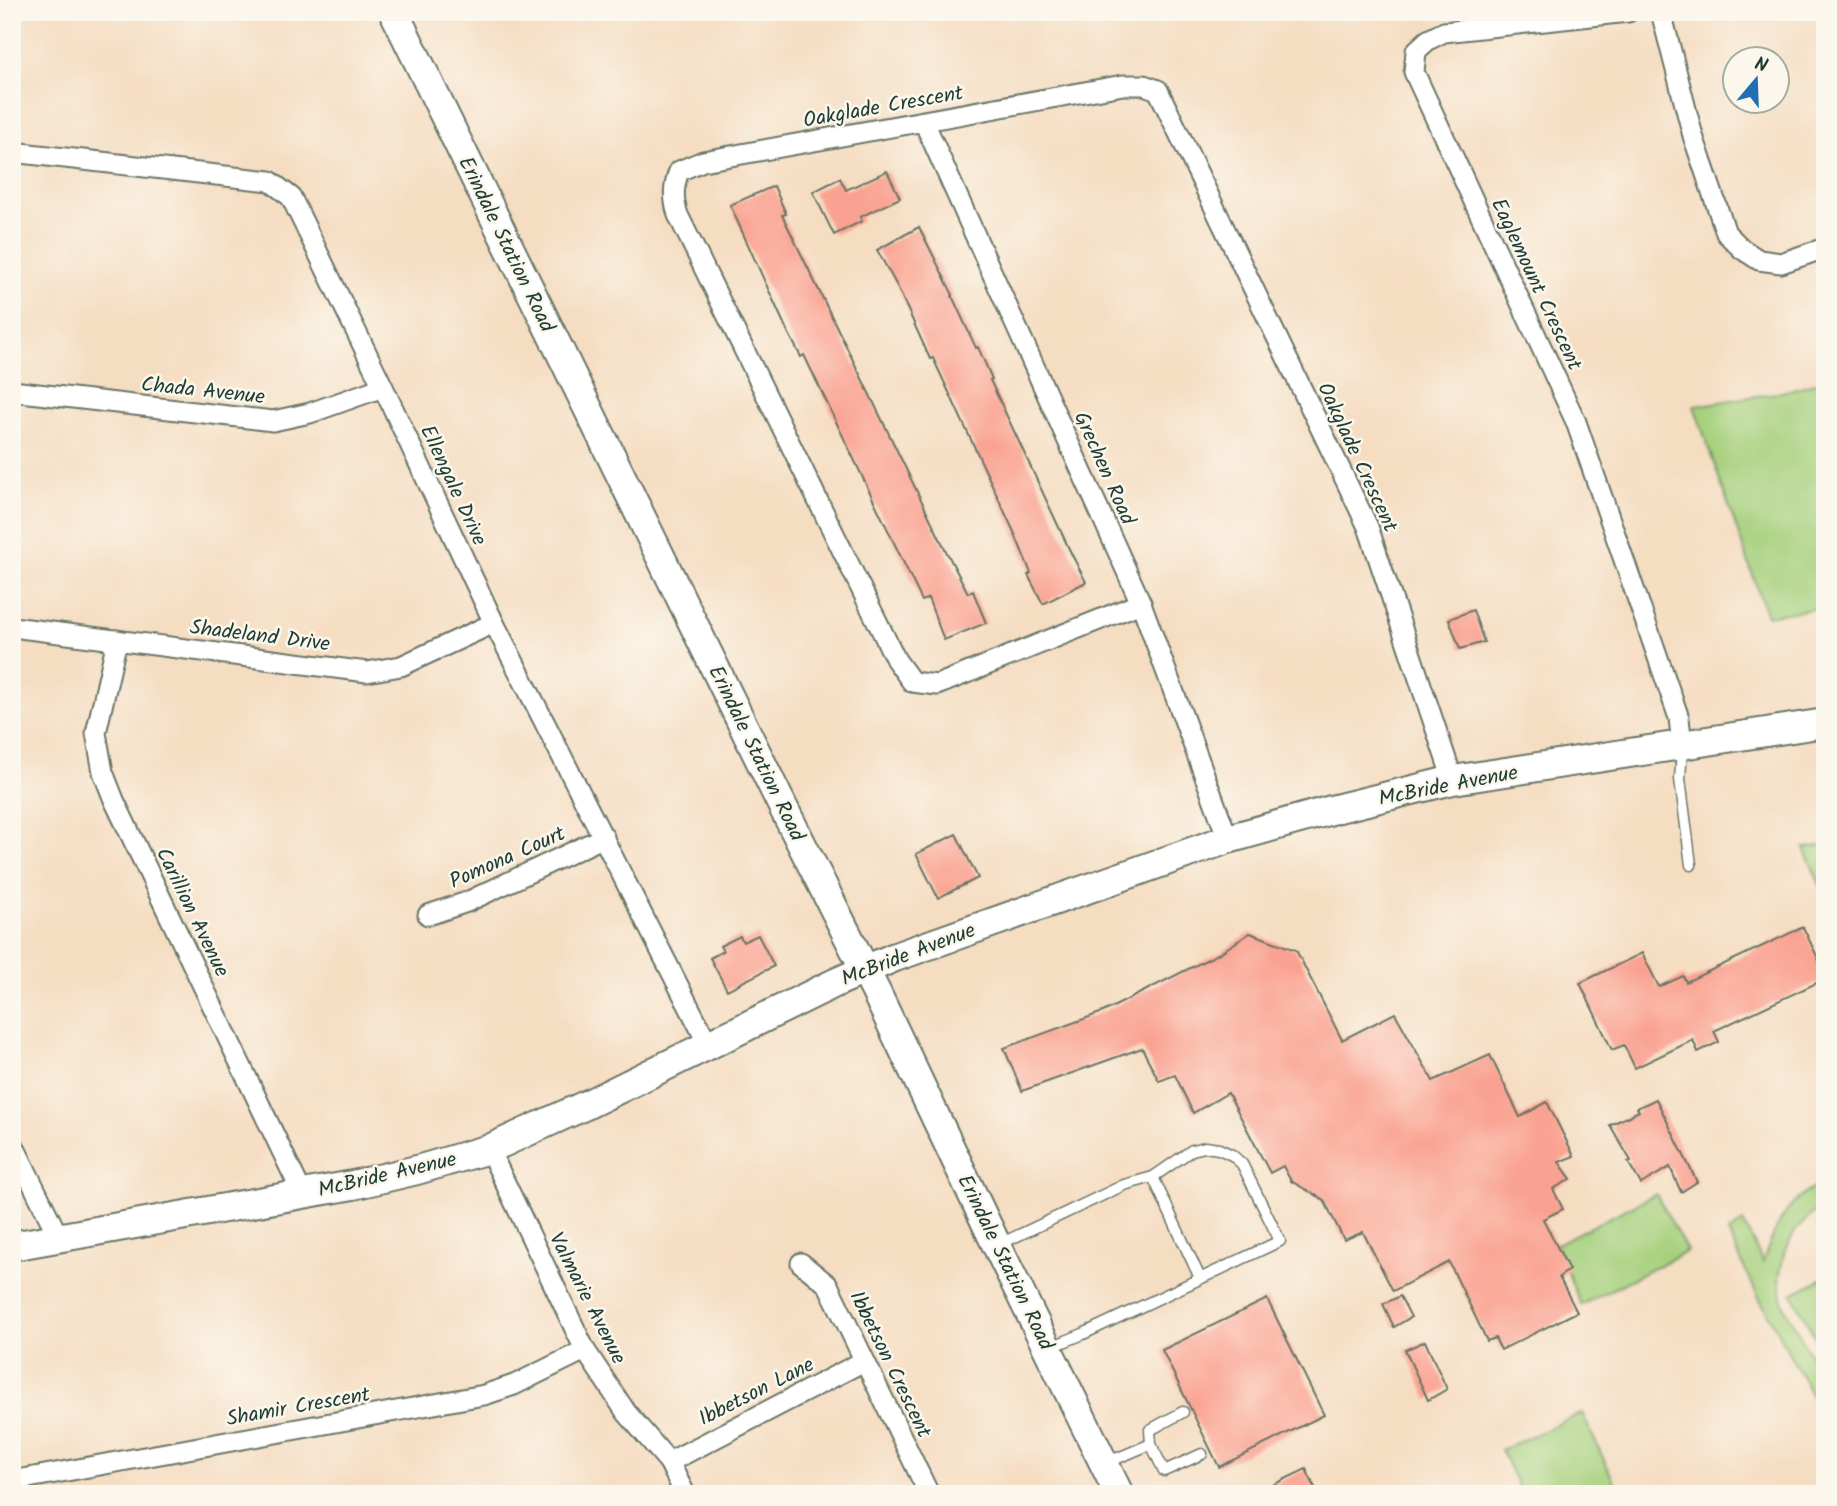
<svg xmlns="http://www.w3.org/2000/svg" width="1837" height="1506" font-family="Kalam,sans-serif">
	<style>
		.green { fill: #a6d07d; stroke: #628658; stroke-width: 2 }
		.building { fill: #faa291 }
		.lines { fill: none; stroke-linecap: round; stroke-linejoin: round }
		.lane-casing { stroke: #6a7566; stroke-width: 13 }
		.street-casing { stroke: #6a7566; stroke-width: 23 }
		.secondary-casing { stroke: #6a7566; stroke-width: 32 }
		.lane { stroke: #fff; stroke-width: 10 }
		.street { stroke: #fff; stroke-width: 19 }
		.secondary { stroke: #fff; stroke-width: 28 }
		.labels { text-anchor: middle; stroke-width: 5; stroke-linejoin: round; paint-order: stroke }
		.street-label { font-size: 21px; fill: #1f3d34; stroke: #fbf7ec }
	</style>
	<rect width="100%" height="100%" fill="#fbf7ec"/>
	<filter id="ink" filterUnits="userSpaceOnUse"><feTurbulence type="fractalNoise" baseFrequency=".0143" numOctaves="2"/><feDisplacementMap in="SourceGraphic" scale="14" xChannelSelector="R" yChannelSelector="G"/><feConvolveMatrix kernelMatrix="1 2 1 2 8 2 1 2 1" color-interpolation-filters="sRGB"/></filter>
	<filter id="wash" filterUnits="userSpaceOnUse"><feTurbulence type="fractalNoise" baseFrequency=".00686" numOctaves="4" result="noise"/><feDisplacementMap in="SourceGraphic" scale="28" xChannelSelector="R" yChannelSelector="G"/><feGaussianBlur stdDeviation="1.57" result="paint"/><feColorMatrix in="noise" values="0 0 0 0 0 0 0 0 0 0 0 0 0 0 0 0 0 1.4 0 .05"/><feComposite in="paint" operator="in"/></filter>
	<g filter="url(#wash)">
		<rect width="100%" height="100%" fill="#f5ddc2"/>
		<!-- green -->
		<g class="green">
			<path d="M1825,380V607L1767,616L1694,406L1782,392Z"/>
			<path d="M1825,845V896L1804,848Z"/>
			<path d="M1825,1183V1206L1814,1212L1796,1230L1784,1253L1779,1278L1783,1304L1825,1383V1420L1755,1290L1728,1233L1743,1222L1763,1262C1774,1228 1789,1196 1825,1183Z"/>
			<path d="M1656,1194L1687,1251L1581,1305L1556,1244Z"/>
			<path d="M1825,1277V1356L1792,1294Z"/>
			<path d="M1582,1413L1620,1494H1522L1501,1450Z"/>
		</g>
		<g id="blocks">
			<!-- building -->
			<g class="building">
				<path d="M887,171L900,198L860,217L862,221L834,235L813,192L840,178L846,190Z"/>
				<path d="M774,186L786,214L782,215L807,266L946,551L968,593L973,591L986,623L944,640L928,598L922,601L804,355L801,357L785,326L730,205Z"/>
				<path d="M919,227L953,295L952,296L976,348L978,347L992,379L990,380L1071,553L1086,582L1043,604L1028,575L1031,573L1014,532L933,358L930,359L898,288L877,250Z"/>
				<path d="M1473,610L1484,642L1460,649L1449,619Z"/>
				<path d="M956,834L978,878L938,898L916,854Z"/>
				<path d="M1803,927L1825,973V979L1714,1031L1719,1042L1698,1052L1693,1040L1635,1068L1624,1045L1612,1050L1580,983L1642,953L1659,987L1683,976L1686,982Z"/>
				<path d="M1250,933L1296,950L1342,1040L1395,1013L1433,1081L1490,1055L1520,1117L1547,1102L1574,1156L1559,1162L1571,1179L1553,1189L1563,1209L1543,1219L1569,1270L1559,1277L1577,1312L1501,1350L1495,1338L1487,1341L1449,1262L1393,1291L1363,1232L1344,1240L1324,1200L1291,1181L1283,1166L1270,1173L1228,1093L1193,1113L1175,1075L1159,1081L1142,1048L1022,1091L1004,1048L1103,1012L1220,953Z"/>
				<path d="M758,935L774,966L727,990L710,958L723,951L720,946L740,936L743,942Z"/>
				<path d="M1656,1099L1697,1182L1681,1192L1670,1167L1641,1184L1628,1162L1631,1161L1610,1125L1639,1111L1637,1108Z"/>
				<path d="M1400,1296L1411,1317L1394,1327L1383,1304Z"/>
				<path d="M1267,1299L1324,1415L1219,1467L1162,1350Z"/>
				<path d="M1425,1341L1447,1389L1428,1400L1405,1350Z"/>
				<path d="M1306,1469L1318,1494H1254Z"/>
			</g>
		</g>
	</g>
	<g filter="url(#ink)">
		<use href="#blocks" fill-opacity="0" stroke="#6a7566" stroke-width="2"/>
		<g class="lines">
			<!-- lane casing -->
			<g class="lane-casing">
				<g id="lane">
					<path d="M1682,748L1680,779L1691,865"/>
					<path d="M1153,1177L1200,1278"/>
					<path d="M1000,1244L1124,1185L1153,1177L1192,1150L1205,1147L1219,1149L1232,1155L1242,1164L1280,1241L1083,1334L1051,1347"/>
					<path d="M1183,1412L1150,1430L1151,1444L1164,1471L1202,1454"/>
					<path d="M1106,1463L1151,1444"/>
				</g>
			</g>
			<!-- street casing -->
			<g class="street-casing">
				<g id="street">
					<path d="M1628,12L1444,32L1428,40L1416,51L1414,72L1576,422L1679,718L1682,746"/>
					<path d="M1661,12L1693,136L1726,233L1742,249L1759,260L1781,263L1825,248"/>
					<path d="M924,122L1141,603L1228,839"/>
					<path d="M12,152L270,181L291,197L383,387L494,623L708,1044"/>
					<path d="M12,391L273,421L310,413L383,387"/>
					<path d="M1141,603L937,685L912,682L896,660L678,215C673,199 673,187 679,171L703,161L1123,85H1144L1158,90L1368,527L1453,780"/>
					<path d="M12,627L367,672L401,666L494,623"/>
					<path d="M117,640L96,733L103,772L114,800L302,1193"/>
					<path d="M428,915L467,902L604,837"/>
					<path d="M12,1142L59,1238"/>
					<path d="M489,1149L585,1350L626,1412L669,1462L685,1494"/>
					<path d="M801,1263L828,1285L929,1494"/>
					<path d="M669,1462L864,1361"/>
					<path d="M12,1481L484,1395L514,1385L585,1350"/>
				</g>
			</g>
			<!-- secondary casing -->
			<g class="secondary-casing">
				<g id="secondary">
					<path d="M394,12L781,803L877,994L997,1246L1119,1494"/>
					<path d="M12,1246L353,1185L417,1170L489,1149L588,1104L837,982L895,957L1228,839L1335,809L1453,780L1825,723"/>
				</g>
			</g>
			<!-- lane -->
			<use href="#lane" class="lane"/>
			<!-- street -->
			<use href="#street" class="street"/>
			<!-- secondary -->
			<use href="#secondary" class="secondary"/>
		</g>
	</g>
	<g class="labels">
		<!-- street labels -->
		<g class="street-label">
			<text transform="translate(883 106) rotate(-10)" y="7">Oakglade Crescent</text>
			<text transform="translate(507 244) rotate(64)" y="7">Erindale Station Road</text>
			<text transform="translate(1537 284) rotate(65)" y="7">Eaglemount Crescent</text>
			<text transform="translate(203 390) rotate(6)" y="7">Chada Avenue</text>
			<text transform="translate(1358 457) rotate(65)" y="7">Oakglade Crescent</text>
			<text transform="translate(1105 468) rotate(66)" y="7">Grechen Road</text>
			<text transform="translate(454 485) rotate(65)" y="7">Ellengale Drive</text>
			<text transform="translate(260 635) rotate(7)" y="7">Shadeland Drive</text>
			<text transform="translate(757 753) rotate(64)" y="7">Erindale Station Road</text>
			<text transform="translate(1448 785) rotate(-11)" y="7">McBride Avenue</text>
			<text transform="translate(507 857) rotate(-24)" y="7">Pomona Court</text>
			<text transform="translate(193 912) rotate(64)" y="7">Carillion Avenue</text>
			<text transform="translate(908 954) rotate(-21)" y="7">McBride Avenue</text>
			<text transform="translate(387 1174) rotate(-13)" y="7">McBride Avenue</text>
			<text transform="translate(1006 1262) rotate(64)" y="7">Erindale Station Road</text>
			<text transform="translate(588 1298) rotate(63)" y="7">Valmarie Avenue</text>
			<text transform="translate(891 1364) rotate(64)" y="7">Ibbetson Crescent</text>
			<text transform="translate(756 1391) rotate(-27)" y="7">Ibbetson Lane</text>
			<text transform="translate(298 1406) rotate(-10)" y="7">Shamir Crescent</text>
		</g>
	</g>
	<!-- margin -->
	<rect width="1837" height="1506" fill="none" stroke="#fbf7ec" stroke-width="42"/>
	<!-- north arrow -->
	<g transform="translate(1756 80) rotate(19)"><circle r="33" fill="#fbf7ec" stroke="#a3ada2" stroke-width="2"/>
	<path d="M0-5L12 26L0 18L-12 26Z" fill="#1f6fb2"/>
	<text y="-10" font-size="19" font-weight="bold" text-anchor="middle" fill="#1f3d34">N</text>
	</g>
</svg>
